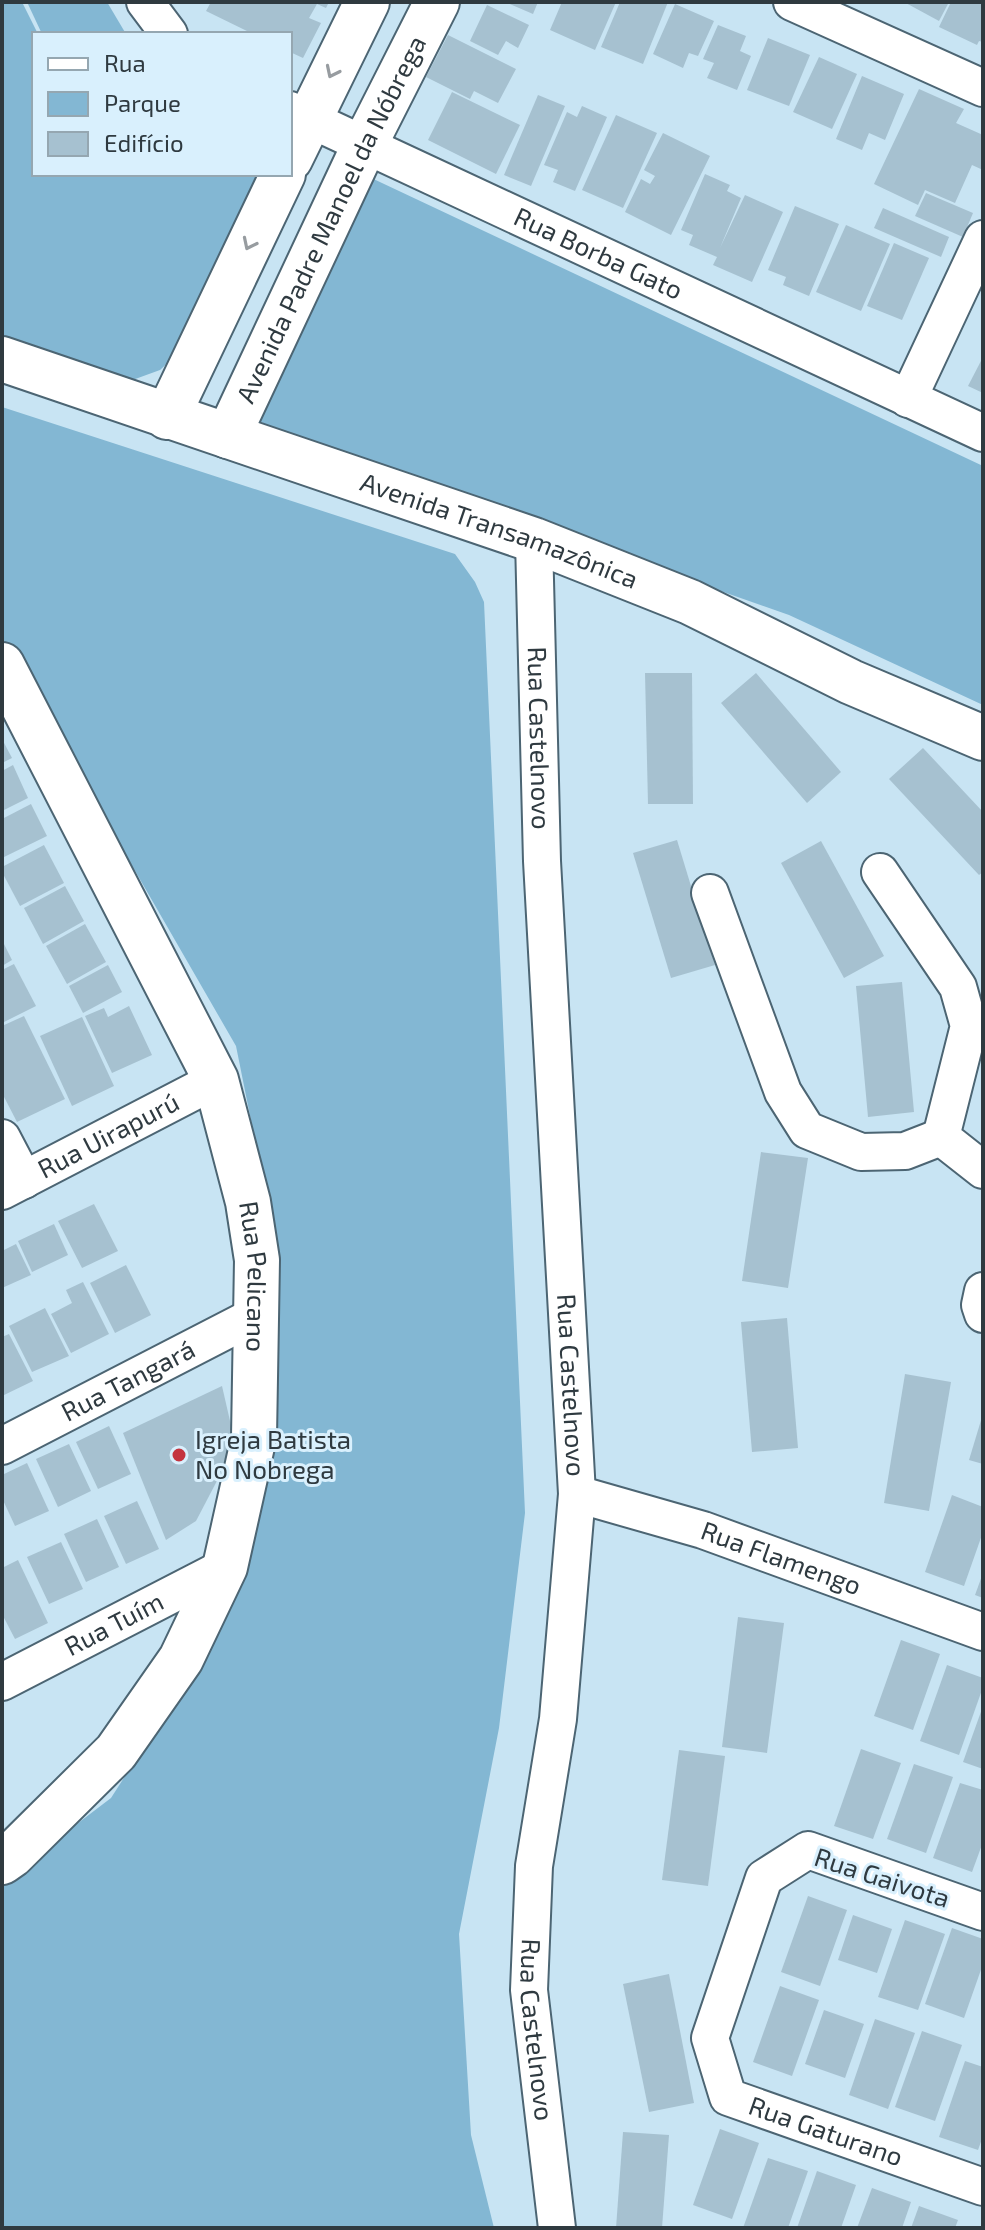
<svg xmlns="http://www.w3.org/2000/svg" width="985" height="2230" font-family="'Exo 2',sans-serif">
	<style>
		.green { fill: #83b7d3 }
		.building { fill: #a6c1d0 }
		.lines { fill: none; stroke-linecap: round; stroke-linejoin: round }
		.minor-casing { stroke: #4c6573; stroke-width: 40 }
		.tertiary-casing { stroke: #4c6573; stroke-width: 48 }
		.minor { stroke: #fff; stroke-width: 36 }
		.tertiary { stroke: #fff; stroke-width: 44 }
		.oneway { stroke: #979ca0 }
		.poi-dot { fill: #c4343f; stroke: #d9f0fd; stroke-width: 3 }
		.labels { text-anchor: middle; stroke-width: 6; stroke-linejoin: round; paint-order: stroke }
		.street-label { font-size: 26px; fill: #2f3a40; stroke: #d9f0fd }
		.poi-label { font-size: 26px; fill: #2f3a40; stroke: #d9f0fd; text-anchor: start }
	</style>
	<rect width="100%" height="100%" fill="#c8e4f3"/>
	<!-- green -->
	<g class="green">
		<path d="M2,2H22L38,34H34V174H257L187,345L160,370L127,382L2,338Z"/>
		<path d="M27,2H107L126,34H42Z"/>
		<path d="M365,175L983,466V705L789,615L282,437L260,421L258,400Z"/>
		<path d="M2,407L455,554L475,582L484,602L525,1513L499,1728L459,1934L471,2135L494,2228H2V1881L111,1798L226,1619L275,1420L267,1200L236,1046L2,640Z"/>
	</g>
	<!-- building -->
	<g class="building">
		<path d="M211,2H329L326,8L317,4L309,18L321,23L303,58L290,52V34L249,32L206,11Z"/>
		<path d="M505,2H538L533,14Z"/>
		<path d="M562,2H616L595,50L550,30Z"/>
		<path d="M620,2H668L643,64L601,47Z"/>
		<path d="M904,2H949L939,21Z"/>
		<path d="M951,2H983V42L979,41L977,45L939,27Z"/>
		<path d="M675,4L714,21L698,56L689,53L683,68L653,54Z"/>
		<path d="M487,5L529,25L518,48L506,41L498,55L470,41Z"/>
		<path d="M718,25L746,36L740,51L751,56L737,90L707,78L714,63L703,59Z"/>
		<path d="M448,35L516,69L498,103L474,91L470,99L426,77Z"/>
		<path d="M768,38L810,55L789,106L747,90Z"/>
		<path d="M819,57L857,74L832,129L793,112Z"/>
		<path d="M862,76L904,94L885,140L869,133L862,150L836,139Z"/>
		<path d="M919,89L964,109L956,123L983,135V170L972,165L955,203L925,190L918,205L874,184Z"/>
		<path d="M452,92L520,125L496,174L428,140Z"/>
		<path d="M538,95L565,106L531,186L504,175Z"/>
		<path d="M582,106L607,117L575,191L553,182L558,170L544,165L567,112L577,117Z"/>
		<path d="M616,115L657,133L623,208L582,190Z"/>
		<path d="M663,133L710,156L671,235L625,212L641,179L650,184L655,176L644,170Z"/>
		<path d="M705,174L730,185L727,191L741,198L720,248L745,195L783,212L752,282L713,265L717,257L689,245L693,235L681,230Z"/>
		<path d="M926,193L973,213L963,237L915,216Z"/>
		<path d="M795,206L839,224L809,296L783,285L786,277L768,270Z"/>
		<path d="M883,208L949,237L941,257L874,228Z"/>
		<path d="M846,225L890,244L861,311L816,292Z"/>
		<path d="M894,243L929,258L902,320L867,306Z"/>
		<path d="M983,357V393L968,386Z"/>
		<path d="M645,673H692L693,804H648Z"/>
		<path d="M756,673L841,772L807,803L721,703Z"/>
		<path d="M2,739L12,758L2,763Z"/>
		<path d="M923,748L983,812V872L979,875L889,779Z"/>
		<path d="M13,765L28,798L2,811V771Z"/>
		<path d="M31,804L47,836L2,858V819Z"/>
		<path d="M677,840L715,965L671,978L633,853Z"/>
		<path d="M821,841L884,956L844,978L781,863Z"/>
		<path d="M44,845L64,883L20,906L2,872V867Z"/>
		<path d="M65,886L84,921L43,944L24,908Z"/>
		<path d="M85,924L106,962L67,984L46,946Z"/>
		<path d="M2,940L12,960L2,966Z"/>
		<path d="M14,964L36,1006L2,1023V970Z"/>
		<path d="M108,965L122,992L83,1013L69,986Z"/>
		<path d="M902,982L914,1112L868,1117L856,986Z"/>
		<path d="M129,1006L152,1055L112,1073L85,1016L104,1008L108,1017Z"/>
		<path d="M24,1016L65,1099L17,1122L2,1093V1026Z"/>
		<path d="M82,1017L114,1086L72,1106L40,1036Z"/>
		<path d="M761,1152L808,1158L788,1288L742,1281Z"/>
		<path d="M94,1204L118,1251L82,1268L58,1221Z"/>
		<path d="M54,1224L68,1255L32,1272L18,1241Z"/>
		<path d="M16,1244L31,1275L2,1288V1251Z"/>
		<path d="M126,1265L151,1315L115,1333L90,1283Z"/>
		<path d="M83,1282L109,1334L71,1353L51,1314L72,1303L66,1290Z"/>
		<path d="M45,1308L69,1356L32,1372L9,1326Z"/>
		<path d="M787,1318L798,1448L752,1452L741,1322Z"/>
		<path d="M9,1334L33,1381L2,1396V1337Z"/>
		<path d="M905,1374L951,1382L929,1511L884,1503Z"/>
		<path d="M222,1386L233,1434L219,1477L196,1521L166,1540L123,1433Z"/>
		<path d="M982,1417H983V1464L969,1460Z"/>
		<path d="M109,1426L131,1474L98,1489L76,1442Z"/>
		<path d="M69,1444L91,1491L58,1507L36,1459Z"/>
		<path d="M27,1463L49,1511L15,1526L2,1498V1475Z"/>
		<path d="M952,1495L983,1507V1532L964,1586L925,1572Z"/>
		<path d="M137,1501L159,1549L126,1564L104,1516Z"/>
		<path d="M97,1519L119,1567L86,1582L64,1534Z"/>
		<path d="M61,1542L83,1589L49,1604L27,1557Z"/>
		<path d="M18,1560L48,1623L15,1639L2,1614V1568Z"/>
		<path d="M983,1573V1598L975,1595Z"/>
		<path d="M738,1617L784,1623L767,1753L722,1747Z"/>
		<path d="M901,1640L940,1654L913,1730L874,1716Z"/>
		<path d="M947,1665L983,1678V1687L959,1755L920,1741Z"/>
		<path d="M983,1706V1769L963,1762Z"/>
		<path d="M861,1749L901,1763L873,1839L834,1826Z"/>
		<path d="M679,1750L725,1756L708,1886L662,1880Z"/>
		<path d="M914,1764L953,1777L926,1853L887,1839Z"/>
		<path d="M960,1783L983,1790V1842L972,1872L933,1858Z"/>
		<path d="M808,1896L847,1910L820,1986L781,1972Z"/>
		<path d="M853,1915L892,1929L877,1973L838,1960Z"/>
		<path d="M905,1920L945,1934L918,2010L878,1997Z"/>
		<path d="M952,1928L983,1939V1964L964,2018L925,2004Z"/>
		<path d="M669,1974L694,2103L649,2112L623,1984Z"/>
		<path d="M780,1986L819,2000L792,2076L753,2062Z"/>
		<path d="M824,2010L864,2024L845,2078L805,2064Z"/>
		<path d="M875,2019L915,2033L888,2109L849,2095Z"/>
		<path d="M922,2031L962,2045L935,2121L895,2107Z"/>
		<path d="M965,2061L983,2067V2136L978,2150L939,2137Z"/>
		<path d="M720,2129L759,2143L732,2219L693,2205Z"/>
		<path d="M623,2132L669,2135L662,2228H616Z"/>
		<path d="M768,2158L808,2171L788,2228H743Z"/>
		<path d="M817,2171L856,2185L841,2228H797Z"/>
		<path d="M872,2188L911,2202L902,2228H857Z"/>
		<path d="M919,2206L958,2220L955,2228H911Z"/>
	</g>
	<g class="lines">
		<!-- minor casing -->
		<g class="minor-casing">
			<g id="minor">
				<path d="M145,2L169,34"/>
				<path d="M792,2L983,88"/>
				<path id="s1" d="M290,110L983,433"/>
				<path d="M908,399L983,239"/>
				<path id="s2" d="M534,540L542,861L577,1494L558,1719L534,1866L529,1990L557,2228"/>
				<path d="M880,872L958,987L969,1026L941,1137L983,1170"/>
				<path d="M710,893L783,1092L807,1130L861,1152L905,1151L941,1137"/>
				<path d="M2,1138L24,1180"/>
				<path id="s3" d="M2,1191L216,1080"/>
				<path d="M983,1291L980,1305L983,1314"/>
				<path id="s4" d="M2,1446L254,1316"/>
				<path id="s5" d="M577,1494L703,1530L983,1632"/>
				<path id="s6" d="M2,1682L225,1567"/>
				<path id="s7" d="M983,1912L808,1850L764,1878L710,2038L728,2097L983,2187"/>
			</g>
		</g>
		<!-- tertiary casing -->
		<g class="tertiary-casing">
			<g id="tertiary">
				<path d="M290,159L367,2"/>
				<path id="s8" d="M2,359L534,540L690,602L851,682L983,738"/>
				<path d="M167,417L283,174"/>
				<path id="s9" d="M228,436L364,146L437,2"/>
				<path id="s10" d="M2,665L216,1080L248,1202L257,1260L254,1437L225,1567L181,1659L116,1752L12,1855L2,1862"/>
			</g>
		</g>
		<!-- minor -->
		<use href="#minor" class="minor"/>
		<!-- tertiary -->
		<use href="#tertiary" class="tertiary"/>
	</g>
	<!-- one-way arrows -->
	<defs><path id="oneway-chevron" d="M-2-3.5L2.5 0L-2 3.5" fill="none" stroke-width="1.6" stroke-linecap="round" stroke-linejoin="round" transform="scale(2)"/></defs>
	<g class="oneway">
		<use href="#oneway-chevron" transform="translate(332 72) rotate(116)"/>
		<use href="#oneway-chevron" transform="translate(249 244) rotate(116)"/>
	</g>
	<!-- markers -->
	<circle class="poi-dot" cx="179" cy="1455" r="8"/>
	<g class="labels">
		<!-- street labels -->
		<g class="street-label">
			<text dy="9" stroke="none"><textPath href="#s9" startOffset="240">Avenida Padre Manoel da Nóbrega</textPath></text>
			<text dy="9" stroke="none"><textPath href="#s1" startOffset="340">Rua Borba Gato</textPath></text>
			<text dy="9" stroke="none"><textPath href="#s8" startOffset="526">Avenida Transamazônica</textPath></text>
			<text dy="9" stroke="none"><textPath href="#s2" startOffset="198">Rua Castelnovo</textPath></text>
			<text dy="9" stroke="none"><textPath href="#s3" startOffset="120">Rua Uirapurú</textPath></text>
			<text dy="9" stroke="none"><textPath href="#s10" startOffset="668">Rua Pelicano</textPath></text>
			<text dy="9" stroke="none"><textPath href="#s4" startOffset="142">Rua Tangará</textPath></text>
			<text dy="9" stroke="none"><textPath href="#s2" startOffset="846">Rua Castelnovo</textPath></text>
			<text dy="9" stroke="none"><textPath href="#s5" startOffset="214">Rua Flamengo</textPath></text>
			<text dy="9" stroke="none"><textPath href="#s6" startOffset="126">Rua Tuím</textPath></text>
			<text transform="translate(882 1878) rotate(18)" y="9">Rua Gaivota</text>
			<text dy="9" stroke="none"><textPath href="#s2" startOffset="1494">Rua Castelnovo</textPath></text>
			<text dy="9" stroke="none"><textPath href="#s7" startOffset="572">Rua Gaturano</textPath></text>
		</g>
		<!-- poi labels -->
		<g class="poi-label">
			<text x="195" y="1449">Igreja Batista<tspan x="195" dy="30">No Nobrega</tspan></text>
		</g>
	</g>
	<!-- border -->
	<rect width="985" height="2230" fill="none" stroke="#2f3a40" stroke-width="8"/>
	<!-- legend -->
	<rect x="32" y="32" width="260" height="144" fill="#d9f0fd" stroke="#95a7b1" stroke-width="2"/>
	<rect x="48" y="58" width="40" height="12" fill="#ffffff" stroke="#95a7b1" stroke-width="2"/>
	<text x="104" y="72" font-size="24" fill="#2f3a40">Rua</text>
	<rect x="48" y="92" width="40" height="24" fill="#83b7d3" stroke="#95a7b1" stroke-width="2"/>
	<text x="104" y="112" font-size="24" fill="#2f3a40">Parque</text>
	<rect x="48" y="132" width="40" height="24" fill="#a6c1d0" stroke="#95a7b1" stroke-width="2"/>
	<text x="104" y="152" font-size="24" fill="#2f3a40">Edifício</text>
</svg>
